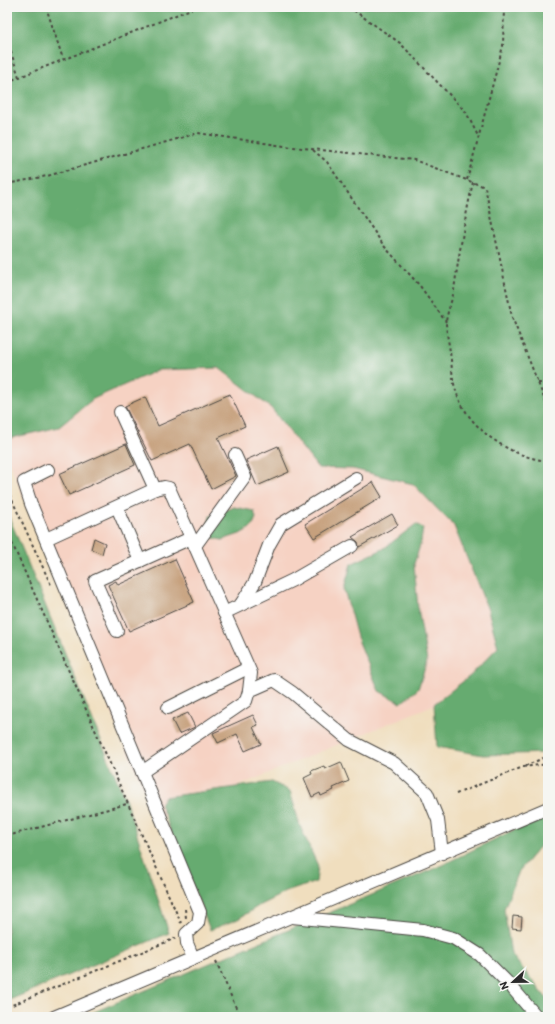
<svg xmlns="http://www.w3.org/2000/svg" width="555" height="1024" font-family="Itim,sans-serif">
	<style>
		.built { fill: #f6d2c3 }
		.forest { fill: #66ab70; stroke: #486b4e }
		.building { fill: #c6a07d }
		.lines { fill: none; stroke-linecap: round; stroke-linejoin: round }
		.minor-casing { stroke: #494641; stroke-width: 14 }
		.path { stroke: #494641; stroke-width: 2; stroke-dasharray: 3 3; stroke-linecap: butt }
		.minor { stroke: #fff; stroke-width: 12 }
	</style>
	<rect width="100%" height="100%" fill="#f6f6f2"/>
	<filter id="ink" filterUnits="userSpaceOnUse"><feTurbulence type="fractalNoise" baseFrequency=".025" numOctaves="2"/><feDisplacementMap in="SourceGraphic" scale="8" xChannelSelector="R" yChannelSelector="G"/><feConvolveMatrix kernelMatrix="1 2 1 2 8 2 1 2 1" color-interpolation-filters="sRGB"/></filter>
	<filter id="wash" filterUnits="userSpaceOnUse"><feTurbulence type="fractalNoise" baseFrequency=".012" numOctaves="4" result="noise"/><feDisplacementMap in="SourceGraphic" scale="16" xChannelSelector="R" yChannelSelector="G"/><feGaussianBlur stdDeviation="0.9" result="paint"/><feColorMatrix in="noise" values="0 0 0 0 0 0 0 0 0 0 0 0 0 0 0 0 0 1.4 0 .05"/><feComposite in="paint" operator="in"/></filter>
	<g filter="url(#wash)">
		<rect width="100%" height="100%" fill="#f0debe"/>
		<!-- built -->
		<path class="built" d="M276,94L515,671L156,820L7,457V203Z"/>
		<!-- forest -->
		<g class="forest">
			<path d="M7,7H548V753L483,755L437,747L434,704L470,676L498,647L488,610L454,526L413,484L353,469L318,468L271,408L219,368L158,370L93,399L59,427L7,439Z"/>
			<path d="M234,507L254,511L256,518L252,527L240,534L222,540L206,536L210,516Z"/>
			<path d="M7,512L127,804L169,933L7,1001Z"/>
			<path d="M416,524L423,528L421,542L414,564L418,608L427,661L418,689L401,703L379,691L357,637L344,589L351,564L383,549Z"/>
			<path d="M272,782L290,791L300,826L318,866L316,882L286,892L260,905L238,919L210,930L160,804L164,797Z"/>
			<path d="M548,817V837L519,871L504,909L511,954L548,1000V1017H82L438,867L518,828Z"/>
		</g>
		<g id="blocks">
			<!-- building -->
			<g class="building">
				<path d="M230,394L245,426L218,438L236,476L211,489L190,444L152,461L125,406L145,397L158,426Z"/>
				<path d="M126,444L135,465L69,495L59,474Z"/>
				<path d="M278,446L289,472L257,486L246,460Z"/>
				<path d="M373,482L382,497L314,538L305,524Z"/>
				<path d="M392,514L398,525L359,547L358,542L352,537Z"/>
				<path d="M94,538L105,543L102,554L91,549Z"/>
				<path d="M175,559L194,602L129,631L108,585L116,581L118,585Z"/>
				<path d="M188,713L195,727L179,734L172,720Z"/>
				<path d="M253,715L258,725L253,727L261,744L245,751L237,734L218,743L213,733Z"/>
				<path d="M341,762L349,781L333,788L334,790L321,796L320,793L312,797L304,778L312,774L311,771L324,766L325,769Z"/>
				<path d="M513,916L522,917L521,929L512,928Z"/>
			</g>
		</g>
	</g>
	<g filter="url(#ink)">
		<use href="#blocks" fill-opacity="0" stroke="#494641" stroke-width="1"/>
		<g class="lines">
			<!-- minor casing -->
			<g class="minor-casing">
				<g id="minor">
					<path d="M120,412L155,489"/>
					<path d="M48,470L24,482L31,504L200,912L198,923L186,934L187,943L193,958"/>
					<path d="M117,507L140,561"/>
					<path d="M46,539L155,489L164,487L169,488L251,673L249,691"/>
					<path d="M195,546L245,477L235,455"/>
					<path d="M241,604L255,582L269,545L281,524L356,478"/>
					<path d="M224,613L293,580L352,546"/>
					<path d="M117,631L95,581L191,538"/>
					<path d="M168,708L248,668"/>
					<path d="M142,772L246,701L249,691L274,680L293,693L349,740L394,763L427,793L438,820L442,853"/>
					<path d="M292,917L423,930L453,938L480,955L509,984L537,1017"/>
					<path d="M54,1017L548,808"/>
				</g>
			</g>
			<!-- path -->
			<g class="path">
				<path d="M46,7L63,59"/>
				<path d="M349,7L400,43L466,112L478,136"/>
				<path d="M7,40L19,77"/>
				<path d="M7,82L196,7"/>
				<path d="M313,150L327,162L384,246L420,286L446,322"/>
				<path d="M467,180L503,46L504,7"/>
				<path d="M473,182C465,218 459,254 454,290C452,301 447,312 446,322C446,332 449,343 450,352C452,365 452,380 456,391C468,429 510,457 548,461"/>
				<path d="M7,184L47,176L198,133L284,146L414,160L485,187L512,317L548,408"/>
				<path d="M538,383H548"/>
				<path d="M7,489L51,585"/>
				<path d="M7,532L181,923"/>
				<path d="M525,766L548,756"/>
				<path d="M456,794L523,767L548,764"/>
				<path d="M7,836L127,804"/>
				<path d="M185,909L186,918"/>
				<path d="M216,961L240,1017"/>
				<path d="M7,1007L176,938"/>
			</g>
			<!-- minor -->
			<use href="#minor" class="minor"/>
		</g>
	</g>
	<!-- margin -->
	<rect width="555" height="1024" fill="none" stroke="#f6f6f2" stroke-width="24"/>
	<!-- north arrow -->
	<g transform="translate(513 982) rotate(248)" stroke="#f6f6f2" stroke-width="3" paint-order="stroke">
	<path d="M0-3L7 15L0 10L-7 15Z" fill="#2b2b2b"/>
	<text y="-6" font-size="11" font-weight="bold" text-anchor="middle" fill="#2b2b2b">N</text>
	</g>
</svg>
